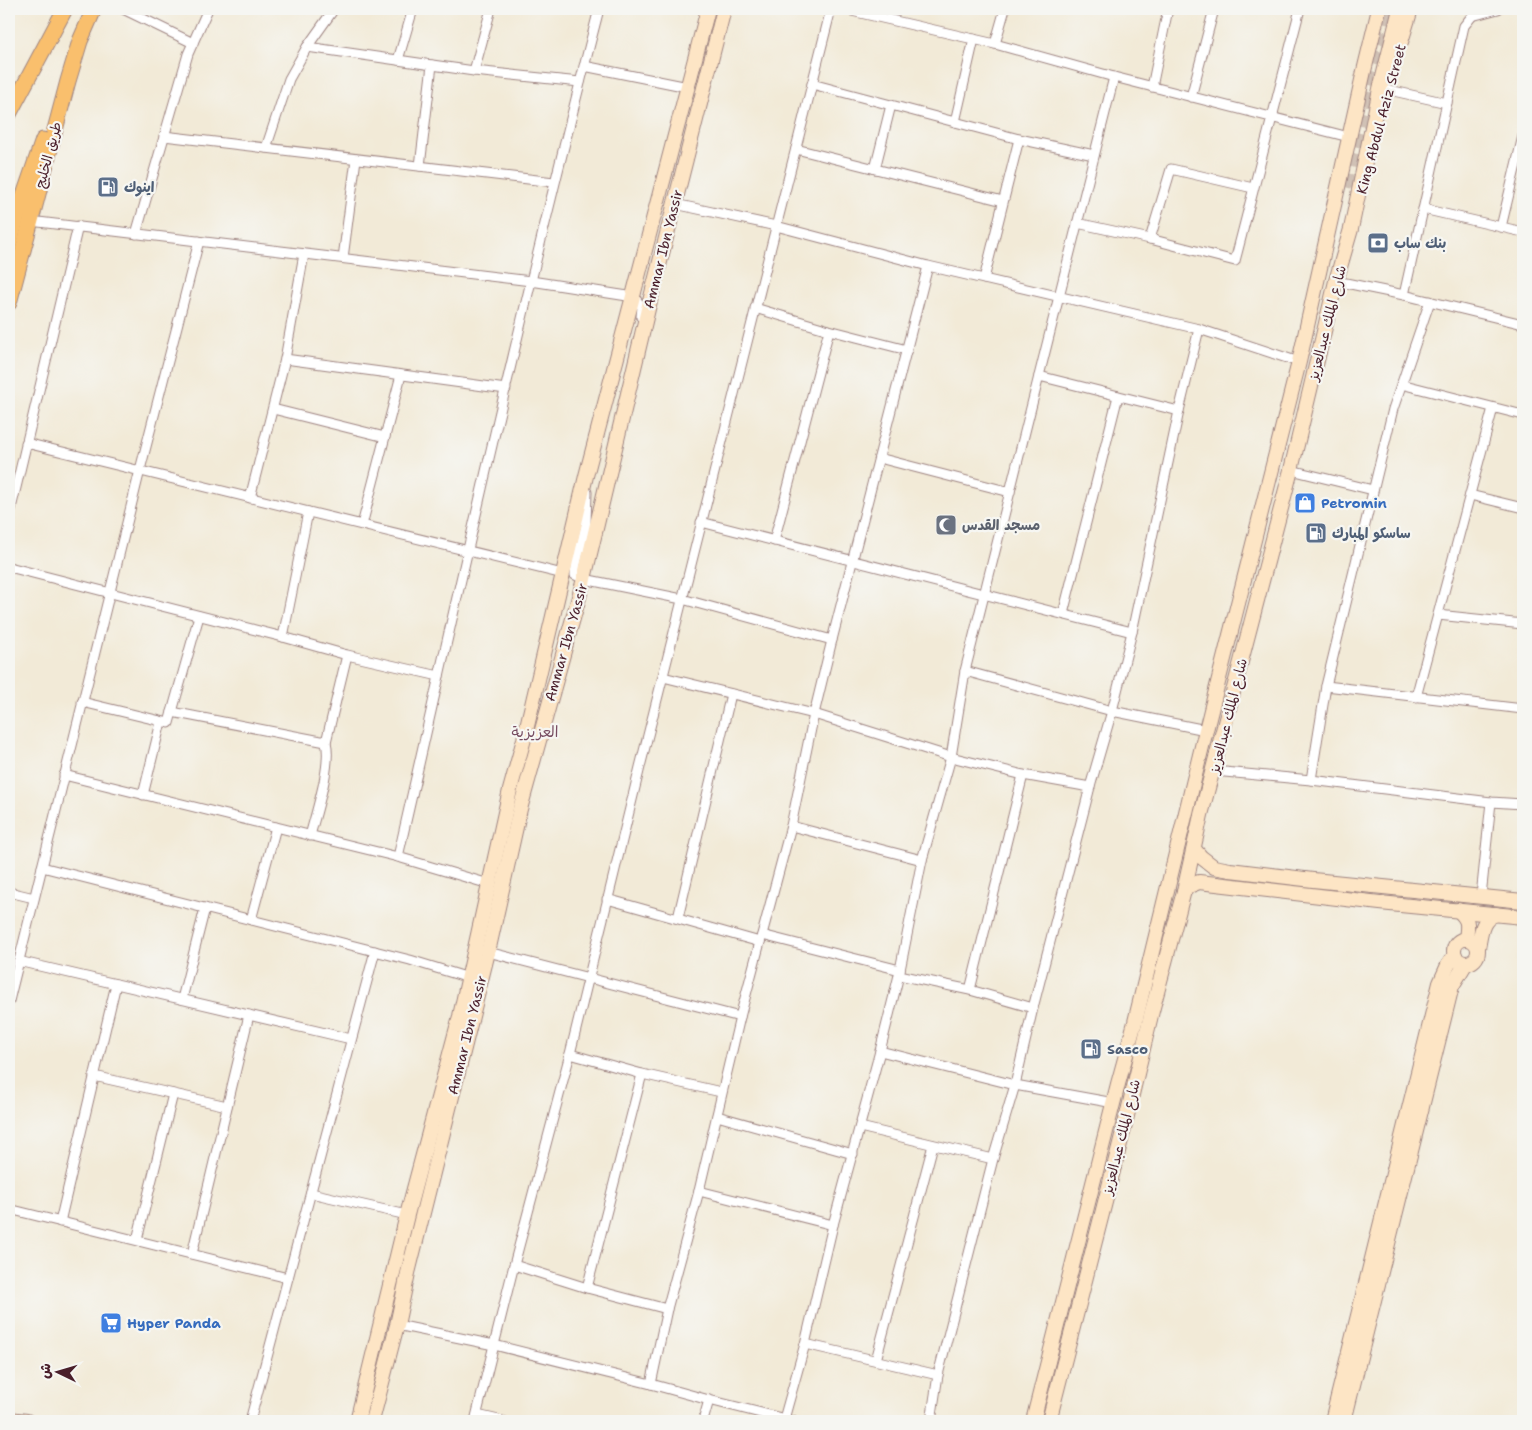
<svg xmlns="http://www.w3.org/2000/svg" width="1532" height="1430" font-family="'Shantell Sans','Playpen Sans Arabic',sans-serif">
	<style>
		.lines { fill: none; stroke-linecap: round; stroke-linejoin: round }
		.secondary-tunnel { stroke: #d0c1b5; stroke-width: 14; stroke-dasharray: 14 7; stroke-linecap: butt }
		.street-casing { stroke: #9e8481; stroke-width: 11 }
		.secondary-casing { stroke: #9e8481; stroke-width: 16 }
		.primary-casing { stroke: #9e8481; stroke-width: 17 }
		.street { stroke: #fff; stroke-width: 9 }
		.secondary { stroke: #fde5c5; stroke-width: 14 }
		.primary { stroke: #f9bf6d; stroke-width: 15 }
		.labels { text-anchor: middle; stroke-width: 4.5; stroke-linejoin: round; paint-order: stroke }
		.street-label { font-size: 14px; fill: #4a1f2b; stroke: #f6f6f2 }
		.service-label { font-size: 14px; font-weight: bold; fill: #4e5e75; stroke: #f6f6f2; text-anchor: start }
		.shop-label { font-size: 14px; font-weight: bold; fill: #366cbe; stroke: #f6f6f2; text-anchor: start }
		.worship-label { font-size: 14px; font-weight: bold; fill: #5b616d; stroke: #f6f6f2; text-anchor: start }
		.neighbourhood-label { font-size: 15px; fill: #774d62; stroke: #f6f6f2 }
	</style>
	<rect width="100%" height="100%" fill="#f6f6f2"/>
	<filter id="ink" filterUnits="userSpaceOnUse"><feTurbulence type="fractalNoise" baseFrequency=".02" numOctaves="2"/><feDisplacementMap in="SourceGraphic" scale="10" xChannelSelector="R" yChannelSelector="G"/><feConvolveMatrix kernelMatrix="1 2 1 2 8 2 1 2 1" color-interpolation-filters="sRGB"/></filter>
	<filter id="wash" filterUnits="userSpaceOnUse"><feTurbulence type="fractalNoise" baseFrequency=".0096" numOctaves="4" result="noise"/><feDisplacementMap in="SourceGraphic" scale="20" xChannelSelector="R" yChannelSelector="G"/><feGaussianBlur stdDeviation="1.12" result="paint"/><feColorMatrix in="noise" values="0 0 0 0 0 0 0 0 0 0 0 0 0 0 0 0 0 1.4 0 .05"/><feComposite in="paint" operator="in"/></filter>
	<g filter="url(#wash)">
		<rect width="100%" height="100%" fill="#f2ead7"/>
	</g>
	<g filter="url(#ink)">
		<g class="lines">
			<!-- secondary-tunnel -->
			<path class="secondary-tunnel" d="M1345,187L1389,9"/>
			<!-- street casing -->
			<g class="street-casing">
				<g id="street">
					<path d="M123,9L193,43"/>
					<path d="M843,9L995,44L1114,77L1349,137"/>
					<path d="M995,44L1005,9"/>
					<path d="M307,47L474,71L580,82"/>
					<path d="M398,60L413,9"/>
					<path d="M584,66L688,87"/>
					<path d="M474,71L491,9"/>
					<path d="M812,84L1019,139L1094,155"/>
					<path d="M1152,87L1168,9"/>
					<path d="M1389,90L1447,103"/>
					<path d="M1191,97L1214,9"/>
					<path d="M955,122L974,39"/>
					<path d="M164,136L554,182"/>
					<path d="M266,148L289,79L307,47L334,9"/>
					<path d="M796,149L1003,201"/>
					<path d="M420,166L432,65"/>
					<path d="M875,169L891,105"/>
					<path d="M675,204L776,226L928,266L1199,329L1299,362"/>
					<path d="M1423,209L1523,232"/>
					<path d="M30,221L531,281L634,297L642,307L641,317"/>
					<path d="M1077,223L1150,239L1235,261C1256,177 1279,93 1300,9"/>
					<path d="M1501,227L1523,136"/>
					<path d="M136,234L188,54L208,9"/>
					<path d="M1150,239L1171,169L1253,188"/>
					<path d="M343,258L356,159"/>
					<path d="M984,279L1019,139"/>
					<path d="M1336,281L1404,295L1523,324"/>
					<path d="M1404,295L1464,26L1472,16L1498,9"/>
					<path d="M755,308L829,330L907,350"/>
					<path d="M285,359L506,389"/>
					<path d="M1039,376L1179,411"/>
					<path d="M1401,384L1523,415"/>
					<path d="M273,409L385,437"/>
					<path d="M26,443L563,574"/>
					<path d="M879,458L1010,492"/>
					<path d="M1291,470L1373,490"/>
					<path d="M587,492L586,524L576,565L575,575L584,579L682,599L832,640"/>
					<path d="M1470,495L1523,508"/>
					<path d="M250,498L285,359L304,254"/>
					<path d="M9,517L78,226"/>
					<path d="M701,522L1132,632"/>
					<path d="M362,525L401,375"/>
					<path d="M774,541L829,330"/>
					<path d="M9,567L283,637L347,655L439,676"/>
					<path d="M1063,614L1118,396"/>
					<path d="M1438,615L1523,624"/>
					<path d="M199,616L172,712L326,742L347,655"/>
					<path d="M283,637L308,512"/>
					<path d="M965,671L1112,711L1206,730"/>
					<path d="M663,677L814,714L951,757L1023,775L1090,787"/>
					<path d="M1326,686L1523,709"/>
					<path d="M1416,697L1493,408"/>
					<path d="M82,702L169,723L172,712"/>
					<path d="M1214,771L1311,780L1491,802L1523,804"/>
					<path d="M64,775L398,857L489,884"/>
					<path d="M1311,780L1326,686L1393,409L1430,301"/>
					<path d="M143,795L161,722"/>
					<path d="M791,826L922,860"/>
					<path d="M310,836C316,812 332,765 326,742"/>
					<path d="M398,857C462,574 526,290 599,9"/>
					<path d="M42,867L410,960L469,978"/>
					<path d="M9,892L34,898"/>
					<path d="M1481,896L1491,802"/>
					<path d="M607,899L760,942"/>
					<path d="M678,918L731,694"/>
					<path d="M251,920L276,827"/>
					<path d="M762,935L900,970"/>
					<path d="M488,952L740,1017"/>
					<path d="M18,961L351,1039"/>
					<path d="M899,975L970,990L1033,1008"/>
					<path d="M970,990L1023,775"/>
					<path d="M182,999L205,908"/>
					<path d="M9,1001L140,470L199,241"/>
					<path d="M880,1051L1015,1085L1114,1103"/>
					<path d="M570,1054L642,1074L721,1092"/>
					<path d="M94,1076L227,1106"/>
					<path d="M717,1116L853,1154"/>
					<path d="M860,1127L993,1159"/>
					<path d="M699,1191L833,1225"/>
					<path d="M311,1193L407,1215"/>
					<path d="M9,1209L288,1278"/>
					<path d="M60,1222L116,984"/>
					<path d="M137,1240L173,1094"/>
					<path d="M192,1254L249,1015"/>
					<path d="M514,1265L587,1288L667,1309"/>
					<path d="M587,1288L642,1074"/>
					<path d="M397,1325L494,1345L651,1384L709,1400L793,1421"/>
					<path d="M805,1344L938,1375"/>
					<path d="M876,1360L933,1145"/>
					<path d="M651,1384L667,1309L699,1191L740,1017L791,826L814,714L832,640L928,266"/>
					<path d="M477,1415L503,1421"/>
					<path d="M784,1419L805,1344L833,1225L880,1051L899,975L922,860L951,757L965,671L1114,77"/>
					<path d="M250,1421L375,951"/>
					<path d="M475,1421L514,1265L570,1054L640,767L831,9"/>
					<path d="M703,1421L709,1400"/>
					<path d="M931,1421L938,1375L993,1159L1015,1085L1033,1008L1090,787L1112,711L1132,632L1179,411L1199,329"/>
				</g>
			</g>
			<!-- secondary casing -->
			<g class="secondary-casing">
				<g id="secondary">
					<path d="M1401,42L1411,9"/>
					<path d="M1194,849L1201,857L1214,867L1230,870L1313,880L1523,901"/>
					<path d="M1184,891L1189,886L1199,882L1380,903L1523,917"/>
					<path d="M1458,910C1469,920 1468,924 1466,939"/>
					<circle cx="1466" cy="951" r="12"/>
					<path d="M1478,948C1481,934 1481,919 1496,914"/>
					<path d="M9,1419L27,1421"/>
					<path d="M357,1421L407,1215L460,1016L510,790L524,739L586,476L708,9"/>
					<path d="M372,1421L397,1325L408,1273L488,952L520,809L584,579L648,309L724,9"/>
					<path d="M1033,1421L1118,1084L1135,1022L1206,730L1299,362L1364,71L1379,9"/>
					<path d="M1049,1421L1125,1124L1152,1011L1184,891L1201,815L1291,470L1336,281L1351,229L1380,89L1400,9"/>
					<path d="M1332,1421L1440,983L1448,965L1455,955"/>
					<path d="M1344,1421L1452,986L1466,963"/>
				</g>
			</g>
			<!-- primary casing -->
			<g class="primary-casing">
				<g id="primary">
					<path d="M9,114L65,9"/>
					<path d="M9,245L19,210L43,140"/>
					<path d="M9,303L68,81L80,41L94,9"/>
				</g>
			</g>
			<!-- street -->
			<use href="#street" class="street"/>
			<!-- secondary -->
			<use href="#secondary" class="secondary"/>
			<!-- primary -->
			<use href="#primary" class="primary"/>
		</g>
	</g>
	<!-- icons -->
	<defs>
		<g id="fuel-square" transform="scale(1.125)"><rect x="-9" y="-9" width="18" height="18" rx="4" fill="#5c6f8a" stroke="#f6f6f2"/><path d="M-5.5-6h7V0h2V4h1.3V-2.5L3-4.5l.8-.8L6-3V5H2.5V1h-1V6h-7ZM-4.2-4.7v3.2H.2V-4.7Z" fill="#fff"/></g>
		<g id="bank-square" transform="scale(1.125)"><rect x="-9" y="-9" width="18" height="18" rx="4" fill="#5c6f8a" stroke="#f6f6f2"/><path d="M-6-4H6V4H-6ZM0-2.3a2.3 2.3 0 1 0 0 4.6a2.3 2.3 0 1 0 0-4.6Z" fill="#fff"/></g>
		<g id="shop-square" transform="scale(1.125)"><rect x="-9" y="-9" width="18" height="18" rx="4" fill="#3f7fe0" stroke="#f6f6f2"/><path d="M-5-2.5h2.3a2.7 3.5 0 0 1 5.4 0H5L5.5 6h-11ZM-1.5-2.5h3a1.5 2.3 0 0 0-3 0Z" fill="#fff"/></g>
		<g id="mosque-square" transform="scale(1.125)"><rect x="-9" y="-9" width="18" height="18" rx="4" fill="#6b7280" stroke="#f6f6f2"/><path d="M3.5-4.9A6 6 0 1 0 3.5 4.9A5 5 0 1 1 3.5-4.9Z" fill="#fff"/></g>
		<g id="supermarket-square" transform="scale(1.125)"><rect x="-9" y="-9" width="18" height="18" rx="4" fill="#3f7fe0" stroke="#f6f6f2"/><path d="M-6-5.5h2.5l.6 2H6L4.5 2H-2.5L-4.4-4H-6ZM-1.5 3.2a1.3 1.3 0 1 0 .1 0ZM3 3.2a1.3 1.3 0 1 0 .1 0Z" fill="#fff"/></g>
	</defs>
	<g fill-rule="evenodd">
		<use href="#fuel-square" x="108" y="187"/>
		<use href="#bank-square" x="1378" y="243"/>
		<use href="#shop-square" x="1305" y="503"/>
		<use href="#mosque-square" x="946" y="525"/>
		<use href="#fuel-square" x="1316" y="533"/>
		<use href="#fuel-square" x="1091" y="1049"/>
		<use href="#supermarket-square" x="111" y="1323"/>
	</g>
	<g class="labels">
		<!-- street labels -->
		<g class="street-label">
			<text transform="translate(1381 119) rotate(-75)" y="5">King Abdul Aziz Street</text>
			<text transform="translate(48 155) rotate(-75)" y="5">طريق الخليج</text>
			<text transform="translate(663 249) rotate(-76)" y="5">Ammar Ibn Yassir</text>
			<text transform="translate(1327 323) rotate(-76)" y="5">شارع الملك عبدالعزيز</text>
			<text transform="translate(566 642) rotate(-74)" y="5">Ammar Ibn Yassir</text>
			<text transform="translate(1228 716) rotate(-76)" y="5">شارع الملك عبدالعزيز</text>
			<text transform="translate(467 1035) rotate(-76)" y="5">Ammar Ibn Yassir</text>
			<text transform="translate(1121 1137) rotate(-76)" y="5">شارع الملك عبدالعزيز</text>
		</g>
		<!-- service labels -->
		<g class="service-label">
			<text x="124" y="192">اينوك</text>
			<text x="1394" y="248">بنك ساب</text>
			<text x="1332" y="538">ساسكو المبارك</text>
			<text x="1107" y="1054">Sasco</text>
		</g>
		<!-- shop labels -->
		<g class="shop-label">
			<text x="1321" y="508">Petromin</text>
			<text x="127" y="1328">Hyper Panda</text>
		</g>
		<!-- worship labels -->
		<g class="worship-label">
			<text x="962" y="530">مسجد القدس</text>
		</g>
		<!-- neighbourhood labels -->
		<g class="neighbourhood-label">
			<text x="535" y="737">العزيزية</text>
		</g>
	</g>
	<!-- margin -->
	<rect width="1532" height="1430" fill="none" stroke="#f6f6f2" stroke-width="30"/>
	<!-- north arrow -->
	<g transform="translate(58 1372) rotate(275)" stroke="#f6f6f2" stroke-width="4" paint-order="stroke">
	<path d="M0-4L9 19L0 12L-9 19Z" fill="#4a1f2b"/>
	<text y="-8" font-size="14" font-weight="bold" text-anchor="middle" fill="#4a1f2b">ش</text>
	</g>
</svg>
